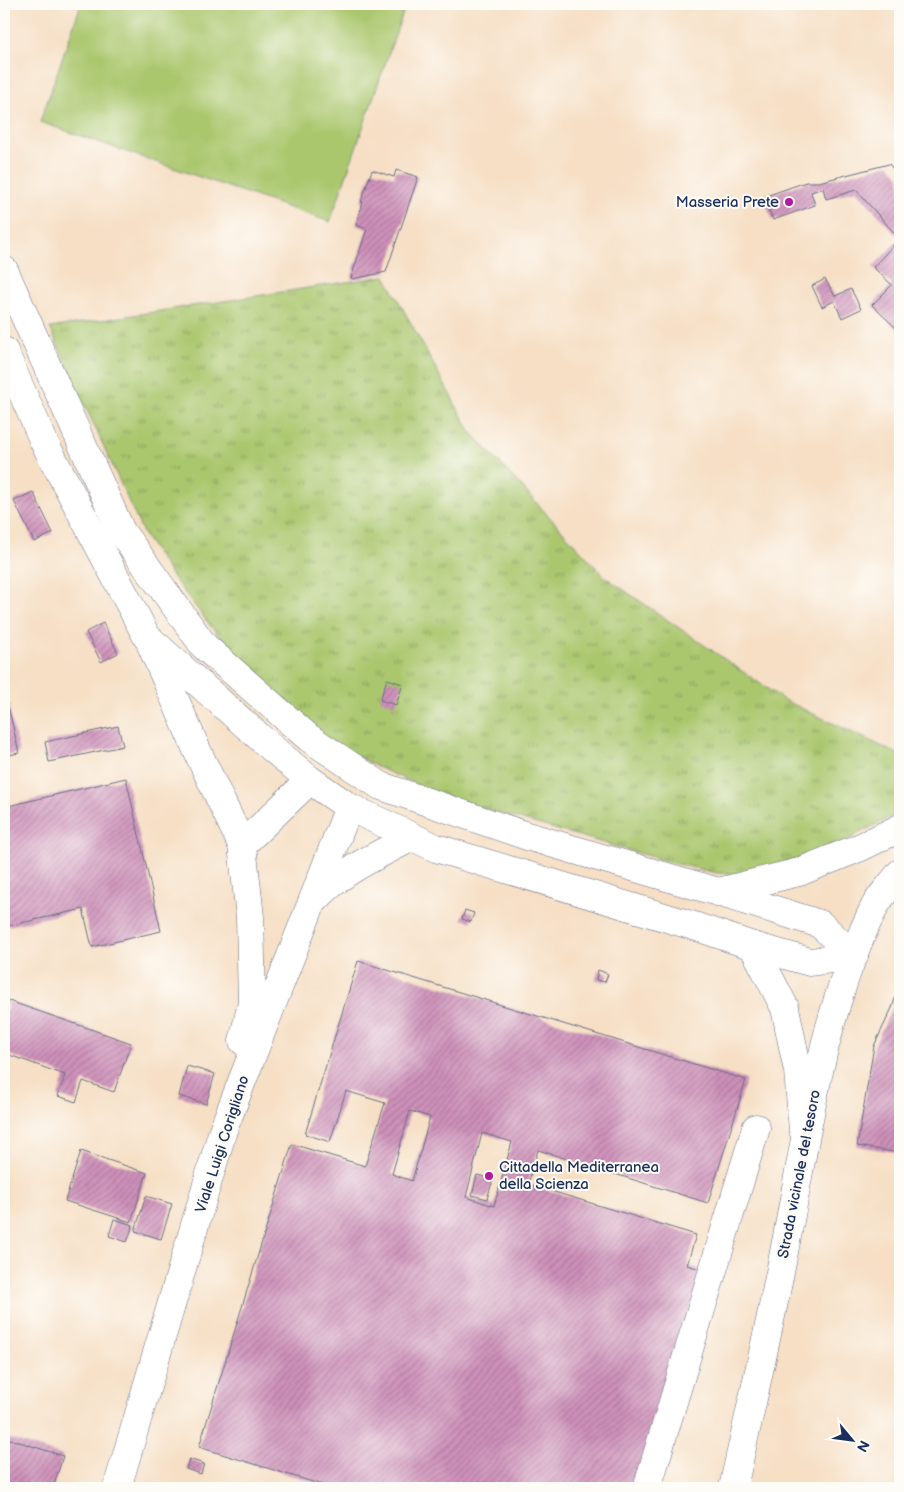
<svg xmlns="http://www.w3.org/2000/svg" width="904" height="1492" font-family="'Balsamiq Sans',sans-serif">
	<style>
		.grass { fill: url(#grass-tufts); stroke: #637b66 }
		.pitch { fill: #abc76e; stroke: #637b66 }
		.building { fill: url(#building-hatch); fill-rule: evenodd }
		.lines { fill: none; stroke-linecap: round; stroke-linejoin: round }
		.minor-casing { stroke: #686d82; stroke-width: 29 }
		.major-casing { stroke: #686d82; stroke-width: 29 }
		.minor { stroke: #fff; stroke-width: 28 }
		.major { stroke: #fff; stroke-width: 28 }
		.poi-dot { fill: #b5179e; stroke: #fdfcf7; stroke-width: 2 }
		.labels { text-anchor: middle; stroke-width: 4; stroke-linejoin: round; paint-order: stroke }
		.poi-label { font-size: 15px; fill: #1b2f5e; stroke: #fdfcf7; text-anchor: end }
		.street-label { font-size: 15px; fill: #1b2f5e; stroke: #fdfcf7 }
	</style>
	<defs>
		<pattern id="grass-tufts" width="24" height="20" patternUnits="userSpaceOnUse" patternTransform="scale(1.25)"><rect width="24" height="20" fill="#abc76e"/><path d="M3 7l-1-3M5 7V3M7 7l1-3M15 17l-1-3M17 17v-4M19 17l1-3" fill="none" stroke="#8aa25e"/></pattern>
		<pattern id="building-hatch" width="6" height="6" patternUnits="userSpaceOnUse" patternTransform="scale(1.25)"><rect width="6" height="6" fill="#cf91ba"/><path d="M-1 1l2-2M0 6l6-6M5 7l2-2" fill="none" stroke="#a7779a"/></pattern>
	</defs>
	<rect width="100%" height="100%" fill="#fdfcf7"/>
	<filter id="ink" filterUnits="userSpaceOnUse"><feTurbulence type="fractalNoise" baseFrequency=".02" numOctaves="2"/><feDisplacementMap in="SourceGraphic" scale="10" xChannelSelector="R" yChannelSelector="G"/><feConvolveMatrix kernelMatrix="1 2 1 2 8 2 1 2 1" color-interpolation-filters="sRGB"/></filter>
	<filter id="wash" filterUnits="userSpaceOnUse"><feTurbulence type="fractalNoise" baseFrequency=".0096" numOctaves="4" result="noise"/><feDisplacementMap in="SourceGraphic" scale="20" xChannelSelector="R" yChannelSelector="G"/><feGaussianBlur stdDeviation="1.12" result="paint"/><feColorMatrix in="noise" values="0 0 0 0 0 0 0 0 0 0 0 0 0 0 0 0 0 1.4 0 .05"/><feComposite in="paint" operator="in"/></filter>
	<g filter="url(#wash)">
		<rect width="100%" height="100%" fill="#f6dfc5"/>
		<!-- grass -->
		<path class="grass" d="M385,276L470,431L605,577L784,700L900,755V812L831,848L747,874L716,873L670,862L474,806L425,788L377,767L329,740L259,680L214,630L174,579L144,535L50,328Z"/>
		<!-- pitch -->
		<path class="pitch" d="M81,4H406L330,222L40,122Z"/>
		<g id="blocks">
			<!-- building -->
			<g class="building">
				<path d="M889,164L900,177V231L896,235L856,190L826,199L823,188L811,192L815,205L773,220L763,197L806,182H819Z"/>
				<path d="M372,170L394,177L396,170L418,177L386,272L353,279L351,278L367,229L356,225L363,202H361Z"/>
				<path d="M900,238V332L872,305L892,285L873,267Z"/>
				<path d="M825,279L835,296L851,289L861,309L842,318L834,301L822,307L812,286Z"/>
				<path d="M33,492L53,533L34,542L14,501Z"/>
				<path d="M103,623L118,653L101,662L86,632Z"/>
				<path d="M387,679L403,684L396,705L380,700Z"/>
				<path d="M4,688L19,753L4,756Z"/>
				<path d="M118,726L123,746L49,762L45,742Z"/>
				<path d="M126,778L161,931L92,947L83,909L4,927V807Z"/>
				<path d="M465,910L474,913L471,922L462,919Z"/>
				<path d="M358,961L746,1080L708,1203L538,1150L528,1184L696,1235L687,1265L703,1270L636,1488H332L199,1447L292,1144L365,1166L385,1103L346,1091L330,1142L305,1134ZM410,1111L430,1117L412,1181L392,1174ZM482,1133L512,1142L494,1206L466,1197Z"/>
				<path d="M598,970L608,974L605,982L596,980Z"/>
				<path d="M900,983V1153L857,1146L874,1046L892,1008Z"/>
				<path d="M9,1001L131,1043L114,1092L83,1081L76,1102L58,1096L65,1075L4,1053V1017Z"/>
				<path d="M187,1066L215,1074L206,1104L179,1096Z"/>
				<path d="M81,1151L147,1173L131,1222L65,1201Z"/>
				<path d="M477,1175L493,1179L487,1199L472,1195Z"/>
				<path d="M146,1196L172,1204L161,1239L135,1231Z"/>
				<path d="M114,1219L133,1225L127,1242L109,1236Z"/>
				<path d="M4,1437L63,1456L53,1488H4Z"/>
				<path d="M189,1459L204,1464L201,1474L186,1469Z"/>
			</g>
		</g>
	</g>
	<g filter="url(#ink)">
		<use href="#blocks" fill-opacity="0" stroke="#686d82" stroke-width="1"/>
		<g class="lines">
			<!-- minor casing -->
			<g class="minor-casing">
				<g id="minor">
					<path d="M4,270L121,531L204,646L309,738L381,786L527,836L718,892L820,924L854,956"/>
					<path d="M4,351L44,442L147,637L266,743L310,780L349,807L436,848L697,927L753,946L785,1008L798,1071L803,1130"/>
					<path d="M151,645L200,757L242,845L250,917L252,1003L243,1041"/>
					<path d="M242,845L310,780"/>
					<path d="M718,892L799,872L861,847L900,828"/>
					<path d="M315,900C342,870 377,856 412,837"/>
					<path d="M753,946L810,962L854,956"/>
					<path d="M117,1488L223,1130L349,807"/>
					<path d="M647,1488L756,1128"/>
				</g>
			</g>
			<!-- major casing -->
			<g class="major-casing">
				<path id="major" d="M733,1488C750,1410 769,1331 784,1252C807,1136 821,1013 875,906C881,895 892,884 900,873"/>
			</g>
			<!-- minor -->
			<use href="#minor" class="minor"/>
			<!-- major -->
			<use href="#major" class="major"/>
		</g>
	</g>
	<!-- markers -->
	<g class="poi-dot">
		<circle cx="789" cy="202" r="5"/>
		<circle cx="489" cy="1176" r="5"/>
	</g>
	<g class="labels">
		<!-- poi labels -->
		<g class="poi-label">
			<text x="779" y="207">Masseria Prete</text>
			<text x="499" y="1172" text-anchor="start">Cittadella Mediterranea<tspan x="499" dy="17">della Scienza</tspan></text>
		</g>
		<!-- street labels -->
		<g class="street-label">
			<text transform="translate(222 1144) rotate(-72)" y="5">Viale Luigi Corigliano</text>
			<text transform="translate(799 1174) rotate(-79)" y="5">Strada vicinale del tesoro</text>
		</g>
	</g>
	<!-- margin -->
	<rect width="904" height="1492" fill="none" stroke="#fdfcf7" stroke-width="20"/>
	<!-- north arrow -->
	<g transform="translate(852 1440) rotate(119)" stroke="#fdfcf7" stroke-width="4" paint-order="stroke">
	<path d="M0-4L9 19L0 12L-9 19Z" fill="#1b2f5e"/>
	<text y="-8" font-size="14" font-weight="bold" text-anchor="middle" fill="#1b2f5e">N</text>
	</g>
</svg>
